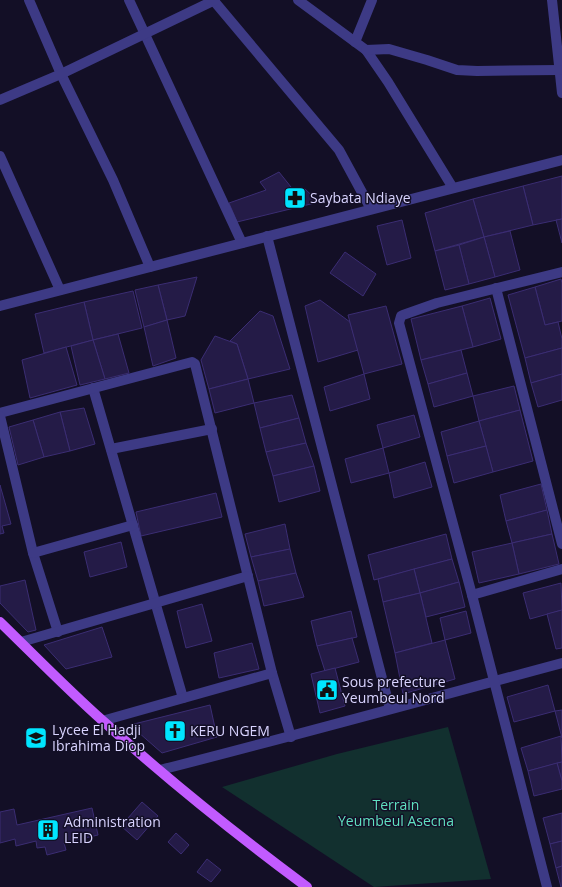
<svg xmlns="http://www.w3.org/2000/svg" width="562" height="887" font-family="'Open Sans',sans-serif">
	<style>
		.green { fill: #12302f }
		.building { fill: #241b47; stroke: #3b2d73 }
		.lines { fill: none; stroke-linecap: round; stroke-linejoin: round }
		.minor { stroke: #3d3a85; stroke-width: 10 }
		.major { stroke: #c25bff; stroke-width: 10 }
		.labels { text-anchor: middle; stroke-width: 3; stroke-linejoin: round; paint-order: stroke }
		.poi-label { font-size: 14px; fill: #d9d4ff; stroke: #130f26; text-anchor: start }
		.park-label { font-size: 14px; fill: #5fe0c0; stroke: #130f26 }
	</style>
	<rect width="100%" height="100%" fill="#130f26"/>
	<!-- green -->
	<path class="green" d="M448,727L491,879L374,887L222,787L337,754Z"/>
	<!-- building -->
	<g class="building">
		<path d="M279,172L295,192L305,189L319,202L237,222L229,203L266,190L260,182Z"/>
		<path d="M562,176V219L533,225L523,186Z"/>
		<path d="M523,186L533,225L484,237L473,199Z"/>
		<path d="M473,199L484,237L435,251L425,213Z"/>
		<path d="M562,219V243L556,220Z"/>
		<path d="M402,220L411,258L387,265L377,226Z"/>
		<path d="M510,231L520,270L495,277L484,237Z"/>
		<path d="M484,237L495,277L469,284L459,245Z"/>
		<path d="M459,245L469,284L445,290L435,251Z"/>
		<path d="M345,252L376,274L363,296L330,273Z"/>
		<path d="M197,277L185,316L167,320L158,285Z"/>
		<path d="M561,279L562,283V321L545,325L535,287Z"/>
		<path d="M158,285L167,320L144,327L135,290Z"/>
		<path d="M535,287L545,325L558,322L562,339V348L525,358L508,295Z"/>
		<path d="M133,291L142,328L93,340L84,302Z"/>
		<path d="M490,298L501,339L473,347L462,306Z"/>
		<path d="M320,300L350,322L358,350L318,362L305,306Z"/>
		<path d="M84,302L93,340L44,353L35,314Z"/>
		<path d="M386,306L402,364L364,374L348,315Z"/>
		<path d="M462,306L473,347L421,360L411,319Z"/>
		<path d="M260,311L273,316L290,369L248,379L237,344L230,341Z"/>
		<path d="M167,320L176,358L153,366L144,327Z"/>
		<path d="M118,334L129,373L105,379L93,340Z"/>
		<path d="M215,336L237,344L248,379L209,389L201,360Z"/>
		<path d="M93,340L105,379L80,385L71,346Z"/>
		<path d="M66,347L77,385L30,398L22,360Z"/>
		<path d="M562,348V374L531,383L525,358Z"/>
		<path d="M461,350L467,373L428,384L421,360Z"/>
		<path d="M467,373L473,396L434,407L428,384Z"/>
		<path d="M364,374L370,399L330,411L324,387Z"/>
		<path d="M562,374V400L538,407L531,383Z"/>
		<path d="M248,379L254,403L215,413L209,389Z"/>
		<path d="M514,386L520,410L479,421L473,396Z"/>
		<path d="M292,395L299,418L260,428L254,403Z"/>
		<path d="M84,408L95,444L70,451L60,412Z"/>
		<path d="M520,410L533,461L493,472L479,421Z"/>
		<path d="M60,412L70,451L44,457L33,420Z"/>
		<path d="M414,415L420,437L383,448L377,425Z"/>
		<path d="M299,418L306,443L266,452L260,428Z"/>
		<path d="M33,420L44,457L18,465L9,427Z"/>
		<path d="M479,421L486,446L447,456L441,432Z"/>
		<path d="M306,443L314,466L273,476L266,452Z"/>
		<path d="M486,446L493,472L454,483L447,456Z"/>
		<path d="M383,448L389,473L351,483L345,459Z"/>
		<path d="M425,462L432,487L394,498L389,473Z"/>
		<path d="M314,466L320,491L279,502L273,476Z"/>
		<path d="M541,484L547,510L506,521L500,495Z"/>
		<path d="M0,485L11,524L2,526L4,533L0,534Z"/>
		<path d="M216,493L222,517L141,536L136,512Z"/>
		<path d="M547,510L552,534L512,543L506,521Z"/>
		<path d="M285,524L290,549L251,557L245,534Z"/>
		<path d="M446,534L452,559L374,580L368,555Z"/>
		<path d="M552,534L559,564L519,574L512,543Z"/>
		<path d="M121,542L127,567L90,577L84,552Z"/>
		<path d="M512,543L519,574L479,583L472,552Z"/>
		<path d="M290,549L296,573L258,581L251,557Z"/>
		<path d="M452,559L459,582L420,593L414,569Z"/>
		<path d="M414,569L420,593L383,602L378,579Z"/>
		<path d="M296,573L304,597L264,606L258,581Z"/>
		<path d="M25,580L36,630L28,632L0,603V586Z"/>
		<path d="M459,582L465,607L426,617L420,593Z"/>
		<path d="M561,583L562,610L530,619L523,593Z"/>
		<path d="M420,593L432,643L395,653L383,602Z"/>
		<path d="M202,604L212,641L186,648L177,611Z"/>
		<path d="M562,610V648L556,649L547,614Z"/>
		<path d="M351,611L357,637L317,646L311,621Z"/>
		<path d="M466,611L471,633L445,640L440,618Z"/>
		<path d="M102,627L112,657L66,669L44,645Z"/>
		<path d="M352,638L359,662L325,671L317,646Z"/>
		<path d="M445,640L455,679L403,694L395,653Z"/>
		<path d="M252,643L259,669L219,678L214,653Z"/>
		<path d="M335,668L345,706L320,713L311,674Z"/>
		<path d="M548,685L555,711L514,722L507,697Z"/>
		<path d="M210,705L217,737L162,753L130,725Z"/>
		<path d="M562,710V738L555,711Z"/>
		<path d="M561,736L562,762L528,771L521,748Z"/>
		<path d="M562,762V781L557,763Z"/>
		<path d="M557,763L562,781V789L534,796L528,771Z"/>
		<path d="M142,802L158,816L137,840L121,826Z"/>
		<path d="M92,808L98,835L64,843L66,850L47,855L45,847L37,848L36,841L16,846L15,839L0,843V812L14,809L17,825Z"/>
		<path d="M562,813V841L550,844L543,818Z"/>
		<path d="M176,833L189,845L181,854L168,842Z"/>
		<path d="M562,841V866L556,868L550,844Z"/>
		<path d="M207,859L221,870L211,882L197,872Z"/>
		<path d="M562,866V887H561L556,868Z"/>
	</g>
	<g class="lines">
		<!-- minor -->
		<g class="minor">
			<path d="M29,0L61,74L113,180L150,267"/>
			<path d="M129,0L242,243"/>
			<path d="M298,0L366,50L388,82L453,188"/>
			<path d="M552,0L562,93"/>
			<path d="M214,1L339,150L371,209"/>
			<path d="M355,42L372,0"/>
			<path d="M366,50L389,49L427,60L457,70L477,71L559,70"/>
			<path d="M0,100L61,74L215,0"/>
			<path d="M0,156L60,290"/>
			<path d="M267,236L390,709"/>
			<path d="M496,288L562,544"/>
			<path d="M0,306L562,160"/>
			<path d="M93,388L183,698"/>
			<path d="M0,413L192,362L195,364L272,673L291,737"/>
			<path d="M0,416L33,553L58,632"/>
			<path d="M111,449L212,429"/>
			<path d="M33,553L133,525"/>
			<path d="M472,595L562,569"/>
			<path d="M21,642L248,576"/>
			<path d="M102,721L272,673"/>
			<path d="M160,770C294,736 428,699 562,663"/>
			<path d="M547,887L472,595L399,323L401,316L403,315L437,303L562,272"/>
		</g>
		<!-- major -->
		<path class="major" d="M0,622C34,655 67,689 103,721C168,780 237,835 307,887"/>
	</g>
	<!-- icons -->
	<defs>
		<g id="pharmacy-square" transform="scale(1.15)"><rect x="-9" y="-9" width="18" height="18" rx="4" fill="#00e5ff" stroke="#130f26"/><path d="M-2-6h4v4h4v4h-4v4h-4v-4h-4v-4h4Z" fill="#111"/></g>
		<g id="civic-square" transform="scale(1.15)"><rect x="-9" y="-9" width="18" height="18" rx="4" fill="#00e5ff" stroke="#130f26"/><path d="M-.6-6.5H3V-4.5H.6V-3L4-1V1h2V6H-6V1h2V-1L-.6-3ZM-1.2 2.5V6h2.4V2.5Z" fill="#111"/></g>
		<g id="church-square" transform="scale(1.15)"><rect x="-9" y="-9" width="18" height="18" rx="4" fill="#00e5ff" stroke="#130f26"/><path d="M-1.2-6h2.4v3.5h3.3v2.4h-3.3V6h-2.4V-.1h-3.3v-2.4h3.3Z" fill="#111"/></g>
		<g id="school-square" transform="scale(1.15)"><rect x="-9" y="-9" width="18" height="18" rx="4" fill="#00e5ff" stroke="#130f26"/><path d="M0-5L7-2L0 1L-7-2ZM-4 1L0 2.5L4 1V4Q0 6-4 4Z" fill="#111"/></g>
		<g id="building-square" transform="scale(1.15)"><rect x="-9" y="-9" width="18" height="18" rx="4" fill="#00e5ff" stroke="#130f26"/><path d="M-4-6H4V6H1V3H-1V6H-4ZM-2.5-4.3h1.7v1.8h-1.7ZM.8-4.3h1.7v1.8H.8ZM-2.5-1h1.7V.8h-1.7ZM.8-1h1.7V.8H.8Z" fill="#111"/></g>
	</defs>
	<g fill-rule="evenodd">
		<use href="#pharmacy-square" x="295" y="198"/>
		<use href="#civic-square" x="327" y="690"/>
		<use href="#church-square" x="175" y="731"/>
		<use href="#school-square" x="36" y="738"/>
		<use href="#building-square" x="48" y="830"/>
	</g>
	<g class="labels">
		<!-- poi labels -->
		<g class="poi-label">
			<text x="310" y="203">Saybata Ndiaye</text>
			<text x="342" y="687">Sous prefecture<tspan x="342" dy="16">Yeumbeul Nord</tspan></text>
			<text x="52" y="735">Lycee El Hadji<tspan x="52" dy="16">Ibrahima Diop</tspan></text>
			<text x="190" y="736">KERU NGEM</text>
			<text x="64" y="827">Administration<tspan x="64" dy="16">LEID</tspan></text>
		</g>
		<!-- park labels -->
		<g class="park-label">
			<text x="396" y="810">Terrain<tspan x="396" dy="16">Yeumbeul Asecna</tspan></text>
		</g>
	</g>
</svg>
